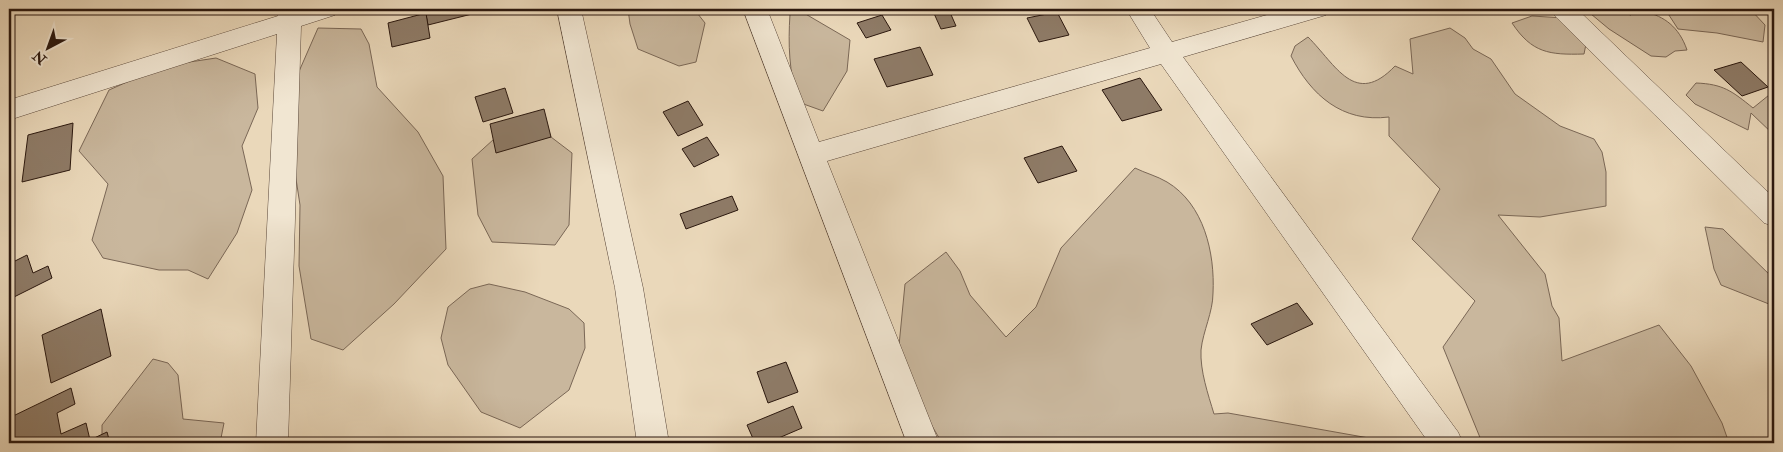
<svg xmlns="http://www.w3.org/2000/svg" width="1783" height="452" font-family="'IM FELL Double Pica',serif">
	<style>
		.green { fill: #c9b79d; stroke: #7a6756 }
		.building { fill: #8e7b67; stroke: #2a170e }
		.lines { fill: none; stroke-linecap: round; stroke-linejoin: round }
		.minor-casing { stroke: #5a4739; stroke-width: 1 }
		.minor { fill: #f1e6d2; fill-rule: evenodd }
	</style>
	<rect width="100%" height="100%" fill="#ead8ba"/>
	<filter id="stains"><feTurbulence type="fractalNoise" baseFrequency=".004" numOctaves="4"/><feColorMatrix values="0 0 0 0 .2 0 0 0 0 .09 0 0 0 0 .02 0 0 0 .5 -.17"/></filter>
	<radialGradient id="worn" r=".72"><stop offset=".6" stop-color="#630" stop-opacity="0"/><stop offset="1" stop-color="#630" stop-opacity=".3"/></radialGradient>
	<!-- green -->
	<g class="green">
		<path d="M628,9H694L705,23L696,62L679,66L638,49L630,24Z"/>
		<path d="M797,9L850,40L847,71L823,111L798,102C789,71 788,45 790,14Z"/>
		<path d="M1585,9C1626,9 1671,3 1687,50L1675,51L1666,57L1651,56L1609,29Z"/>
		<path d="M1665,9H1750L1765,25L1763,42L1717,33L1678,29Z"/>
		<path d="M1532,16L1564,18L1587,39L1584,54C1549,55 1532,53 1512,23Z"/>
		<path d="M318,28L361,29L369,44L377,87L418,132L443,176L446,249L394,304L343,350L311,339L299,266L300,205L289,133L297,76Z"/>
		<path d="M1450,28L1465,38L1473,49L1491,59L1515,94L1560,126L1594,139L1602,152L1606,172V206L1540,217L1498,215L1545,274L1552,306L1559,318L1562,361L1659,325L1691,366L1722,423L1729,443H1485L1481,440L1443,347L1475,301L1412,239L1440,189L1389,136V117C1342,123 1311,95 1291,56L1295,46L1308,37C1336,65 1355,108 1395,66L1413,74L1410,39Z"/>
		<path d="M216,58L255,74L258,108L242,146L252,190L237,233L208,279L188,270H159L103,258L92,240L108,184L79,151L109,90L163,66Z"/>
		<path d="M1696,83C1723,84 1732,91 1753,108L1774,91V135L1751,113L1748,130L1695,104L1686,95Z"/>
		<path d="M525,132L551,137L572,153L569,225L555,245L492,242L478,215L472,159L494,139Z"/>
		<path d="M1135,168C1145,173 1157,176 1167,182C1204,204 1215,253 1213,293C1213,312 1203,331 1201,350C1200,371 1208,394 1214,414L1228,413L1397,443H942L897,366L905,284L946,252L960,271L970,295L1006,337L1036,307L1061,248Z"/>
		<path d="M1705,227L1723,229L1774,279V306L1721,285L1714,269Z"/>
		<path d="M489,284L525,292L569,309L584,323L585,348L569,390L520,428L481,412L448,365L441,338L448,307L470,289Z"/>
		<path d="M153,359L168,363L178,375L183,419L224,423L220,443H102V425Z"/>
	</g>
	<!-- building -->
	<g class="building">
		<path d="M431,9H475L476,13L428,25L425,10Z"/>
		<path d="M932,9H956L949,10L956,26L941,29Z"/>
		<path d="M1623,9H1644L1630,15Z"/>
		<path d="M1057,12L1069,35L1039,42L1027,18Z"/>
		<path d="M426,13L430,38L392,47L388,23Z"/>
		<path d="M882,15L891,30L866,38L857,23Z"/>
		<path d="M920,47L933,75L887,87L874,59Z"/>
		<path d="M1741,62L1768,87L1742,96L1714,70Z"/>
		<path d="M1140,78L1162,110L1122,121L1102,90Z"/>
		<path d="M505,88L513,113L483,122L475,97Z"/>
		<path d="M688,101L703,125L678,136L663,112Z"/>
		<path d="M544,109L551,137L496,153L490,124Z"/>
		<path d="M73,123L70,170L22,182L28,135Z"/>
		<path d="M707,137L719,155L694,167L682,149Z"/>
		<path d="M1062,146L1077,171L1038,183L1024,158Z"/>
		<path d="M732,196L738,210L686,229L680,214Z"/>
		<path d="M27,255L33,273L48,266L52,278L14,297L9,281V264Z"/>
		<path d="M1297,303L1313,324L1267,345L1251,324Z"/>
		<path d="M101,309L111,356L51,383L42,335Z"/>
		<path d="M786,362L798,392L768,403L757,372Z"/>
		<path d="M71,388L75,404L57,413L61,434L86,423L90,440L107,432L110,443H9V418Z"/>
		<path d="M793,406L802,428L767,443H755L747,425Z"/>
	</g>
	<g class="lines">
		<!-- minor casing -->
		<g class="minor-casing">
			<g id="minor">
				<path d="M278,9H339L335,15L301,26L288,443H256L277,34L9,120V100L278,16Z"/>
				<path d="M557,9H581L643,288L669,443H637L615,288Z"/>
				<path d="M743,9H767L819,142L1150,48L1126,9H1150L1172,42L1288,9H1330L1326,15L1183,57L1458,432L1463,443H1429L1161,64L827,161L939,443H907Z"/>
				<path d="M1550,9H1577L1774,198V226L1764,223L1554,15Z"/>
			</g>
		</g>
		<!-- minor -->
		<use href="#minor" class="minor"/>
	</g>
	<!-- margin -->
	<rect width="1783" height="452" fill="none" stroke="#ead8ba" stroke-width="30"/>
	<rect x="10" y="10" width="1763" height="432" fill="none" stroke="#2a170e" stroke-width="2.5"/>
	<rect x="15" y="15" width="1753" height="422" fill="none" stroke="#2a170e"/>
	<!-- north arrow -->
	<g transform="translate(48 48) rotate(221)" stroke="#f1e6d2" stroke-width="4" paint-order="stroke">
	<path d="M0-4L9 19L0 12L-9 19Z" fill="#2a170e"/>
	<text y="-8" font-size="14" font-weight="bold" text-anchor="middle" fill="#2a170e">N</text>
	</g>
	<rect width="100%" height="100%" filter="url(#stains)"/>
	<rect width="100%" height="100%" fill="url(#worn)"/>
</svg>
